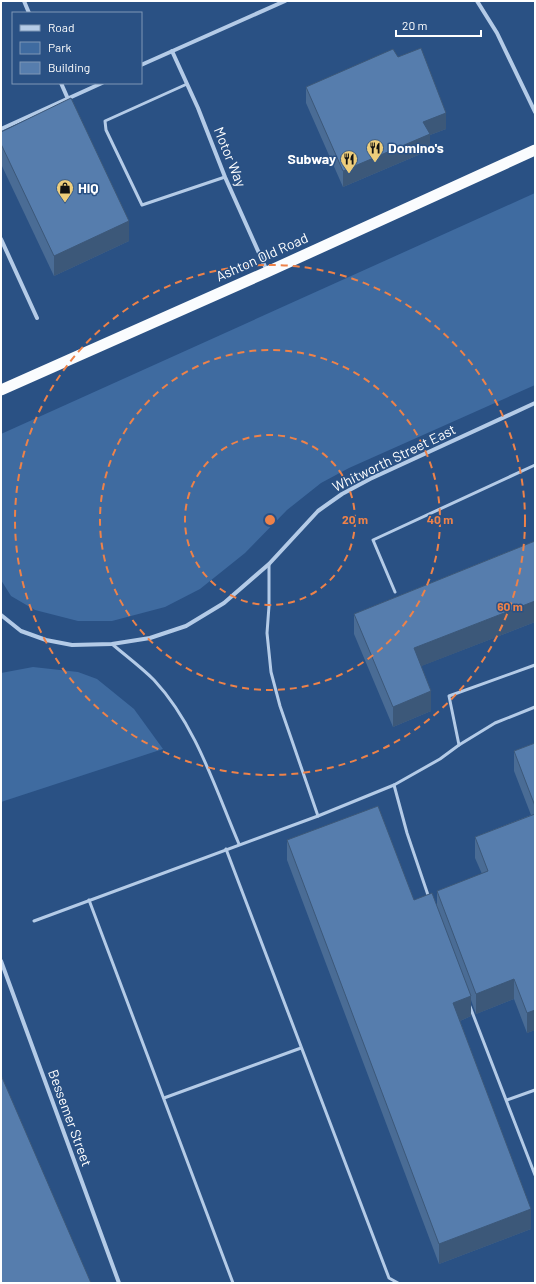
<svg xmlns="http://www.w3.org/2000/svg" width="536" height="1284" font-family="Barlow,sans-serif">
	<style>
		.green { fill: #3f6ba0 }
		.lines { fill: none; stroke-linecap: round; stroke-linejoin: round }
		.service { stroke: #b4cbe7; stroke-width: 3 }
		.minor { stroke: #b4cbe7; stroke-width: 4 }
		.trunk { stroke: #fafcfe; stroke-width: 11 }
		.wall { fill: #4a6c95 }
		.shaded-wall { fill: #3c5879 }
		.building { fill: #567dad; stroke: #3c5879 }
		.ring { fill: none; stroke: #ee8249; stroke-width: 2; stroke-dasharray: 7 5 }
		.labels { text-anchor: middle; stroke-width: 3; stroke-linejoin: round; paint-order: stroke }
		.poi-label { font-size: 14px; font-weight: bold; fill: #fff; stroke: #2a5184; text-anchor: start }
		.street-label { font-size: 14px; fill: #fff; stroke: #2a5184 }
		.centre { fill: #ee8249; stroke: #2a5184; stroke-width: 2 }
		.ring-label { font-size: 12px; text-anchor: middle; font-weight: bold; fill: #ee8249; stroke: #2a5184; stroke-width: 3; stroke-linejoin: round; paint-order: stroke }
	</style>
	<rect width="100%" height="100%" fill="#2a5184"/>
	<!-- green -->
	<g class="green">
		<path d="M535,193V385L349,468L321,483L287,510L245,553L200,589L165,607L112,621H78L35,610L11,596L1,580V434Z"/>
		<path d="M33,667L78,672L97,679L134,709L163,749L1,802V673Z"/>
	</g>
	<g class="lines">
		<!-- service -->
		<g class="service">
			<path d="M187,84L105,121L106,130L142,205L225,177"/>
			<path d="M269,564V606L267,633L271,672L280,706L318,816"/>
			<path d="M395,592L373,540L535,465"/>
			<path d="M112,644C126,656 141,667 154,680C196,725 215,788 239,844"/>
			<path d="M459,745L449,696L535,665"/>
			<path d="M394,785L407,833L429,898"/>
			<path d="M226,849L389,1278L398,1283"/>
			<path d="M89,900L233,1283"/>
			<path d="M34,921L318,816L394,785L440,759L459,745L495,723L535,707"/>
			<path d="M469,1004L535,1175"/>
			<path d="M164,1098L301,1048"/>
			<path d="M507,1100L535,1090"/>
		</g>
		<!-- minor -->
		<g class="minor">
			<path d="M24,1L29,13"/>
			<path d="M477,1L497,33L535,112"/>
			<path d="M172,51L198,108L225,177L267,271"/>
			<path d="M141,65L285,1"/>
			<path d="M61,83L68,99"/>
			<path d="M1,129L102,83"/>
			<path d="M1,239L37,318"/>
			<path d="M1,615L21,631L46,640L72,645L112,644L150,638L186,626L224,603L269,564L318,511L342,494L370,479L535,403"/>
			<path d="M1,961L119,1283"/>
		</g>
		<!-- trunk -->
		<path class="trunk" d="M1,390L267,272L535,150"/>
	</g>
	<!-- wall -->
	<g class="wall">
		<path d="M306,87L446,129L430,135V150L343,187L306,103Z"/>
		<path d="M1,132L129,241L54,276L1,164Z"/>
		<path d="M535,541V622L421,666L431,711L393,727L354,634V614Z"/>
		<path d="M535,743V1030L527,1033L514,999L476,1014L471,1000V1016L460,1021L531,1229L439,1264L287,860V840L414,900L437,908V891L482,874L475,858V837L531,815L514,771V751Z"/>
	</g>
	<!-- shaded-wall -->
	<g class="shaded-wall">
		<path d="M446,113V129L430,135V150L343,187V171L423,122Z"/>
		<path d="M129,221V241L54,276V256Z"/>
		<path d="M535,601V622L414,669V648Z"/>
		<path d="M431,691V711L393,727V707Z"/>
		<path d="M514,979V999L476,1014V994Z"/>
		<path d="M471,996V1016L453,1024V1003Z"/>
		<path d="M535,1010V1030L527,1033V1013Z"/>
		<path d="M531,1209V1229L439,1264V1244Z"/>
	</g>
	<!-- building -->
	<g class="building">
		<path d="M421,48L446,113L423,122L430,134L343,171L306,87L393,49L398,57Z"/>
		<path d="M71,98L129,221L54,256L1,144V132Z"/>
		<path d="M535,541V601L414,648L431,691L393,707L354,614Z"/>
		<path d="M535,743V806L514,751Z"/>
		<path d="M378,806L414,900L432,893L471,996L453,1003L531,1209L439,1244L287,840Z"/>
		<path d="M535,814V1010L527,1013L514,979L476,994L437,891L488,871L475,837Z"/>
		<path d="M1,1075L91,1283H1Z"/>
	</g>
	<!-- distance rings -->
	<g class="ring">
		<circle cx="270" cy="520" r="85"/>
		<circle cx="270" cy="520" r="170"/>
		<circle cx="270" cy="520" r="255"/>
	</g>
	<!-- icons -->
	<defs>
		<g id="restaurant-pin" transform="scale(0.9)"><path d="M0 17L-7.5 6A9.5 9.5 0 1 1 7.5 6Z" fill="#edcd7b" stroke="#2a5184"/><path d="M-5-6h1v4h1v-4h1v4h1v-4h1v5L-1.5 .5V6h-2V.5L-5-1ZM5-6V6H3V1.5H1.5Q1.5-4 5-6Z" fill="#111"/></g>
		<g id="shop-pin" transform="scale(0.9)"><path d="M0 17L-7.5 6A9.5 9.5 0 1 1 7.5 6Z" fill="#edcd7b" stroke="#2a5184"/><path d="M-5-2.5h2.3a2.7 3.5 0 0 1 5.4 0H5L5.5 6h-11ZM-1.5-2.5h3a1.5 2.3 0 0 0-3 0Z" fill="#111"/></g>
	</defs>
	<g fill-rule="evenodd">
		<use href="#restaurant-pin" x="375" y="148"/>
		<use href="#restaurant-pin" x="349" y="159"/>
		<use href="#shop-pin" x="65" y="188"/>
	</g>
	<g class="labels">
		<!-- poi labels -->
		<g class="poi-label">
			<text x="388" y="153">Domino's</text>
			<text x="336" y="164" text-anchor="end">Subway</text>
			<text x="78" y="193">HiQ</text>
		</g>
		<!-- street labels -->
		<g class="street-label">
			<text transform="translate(230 157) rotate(68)" y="5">Motor Way</text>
			<text transform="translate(262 257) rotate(-24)" y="5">Ashton Old Road</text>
			<text transform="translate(394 458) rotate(-26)" y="5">Whitworth Street East</text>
			<text transform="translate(70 1118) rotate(70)" y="5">Bessemer Street</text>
		</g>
	</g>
	<circle cx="270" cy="520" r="6" class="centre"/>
	<g class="ring-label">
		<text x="355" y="524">20 m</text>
		<text x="440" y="524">40 m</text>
		<text x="510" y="611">60 m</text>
	</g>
	<!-- border -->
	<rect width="536" height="1284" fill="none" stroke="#ffffff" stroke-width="4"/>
	<!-- legend -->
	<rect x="12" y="12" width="130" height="72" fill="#2a5184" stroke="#7f97b5"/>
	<rect x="20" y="25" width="20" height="6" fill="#b4cbe7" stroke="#7f97b5"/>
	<text x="48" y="32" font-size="12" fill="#ffffff">Road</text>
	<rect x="20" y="42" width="20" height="12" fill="#3f6ba0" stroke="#7f97b5"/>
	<text x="48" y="52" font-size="12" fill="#ffffff">Park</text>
	<rect x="20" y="62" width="20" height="12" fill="#567dad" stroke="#7f97b5"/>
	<text x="48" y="72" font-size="12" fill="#ffffff">Building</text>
	<!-- scale -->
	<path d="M396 30v6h85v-6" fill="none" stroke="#ffffff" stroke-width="2"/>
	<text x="402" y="30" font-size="12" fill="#ffffff" stroke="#2a5184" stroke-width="3" paint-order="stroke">20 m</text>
</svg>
